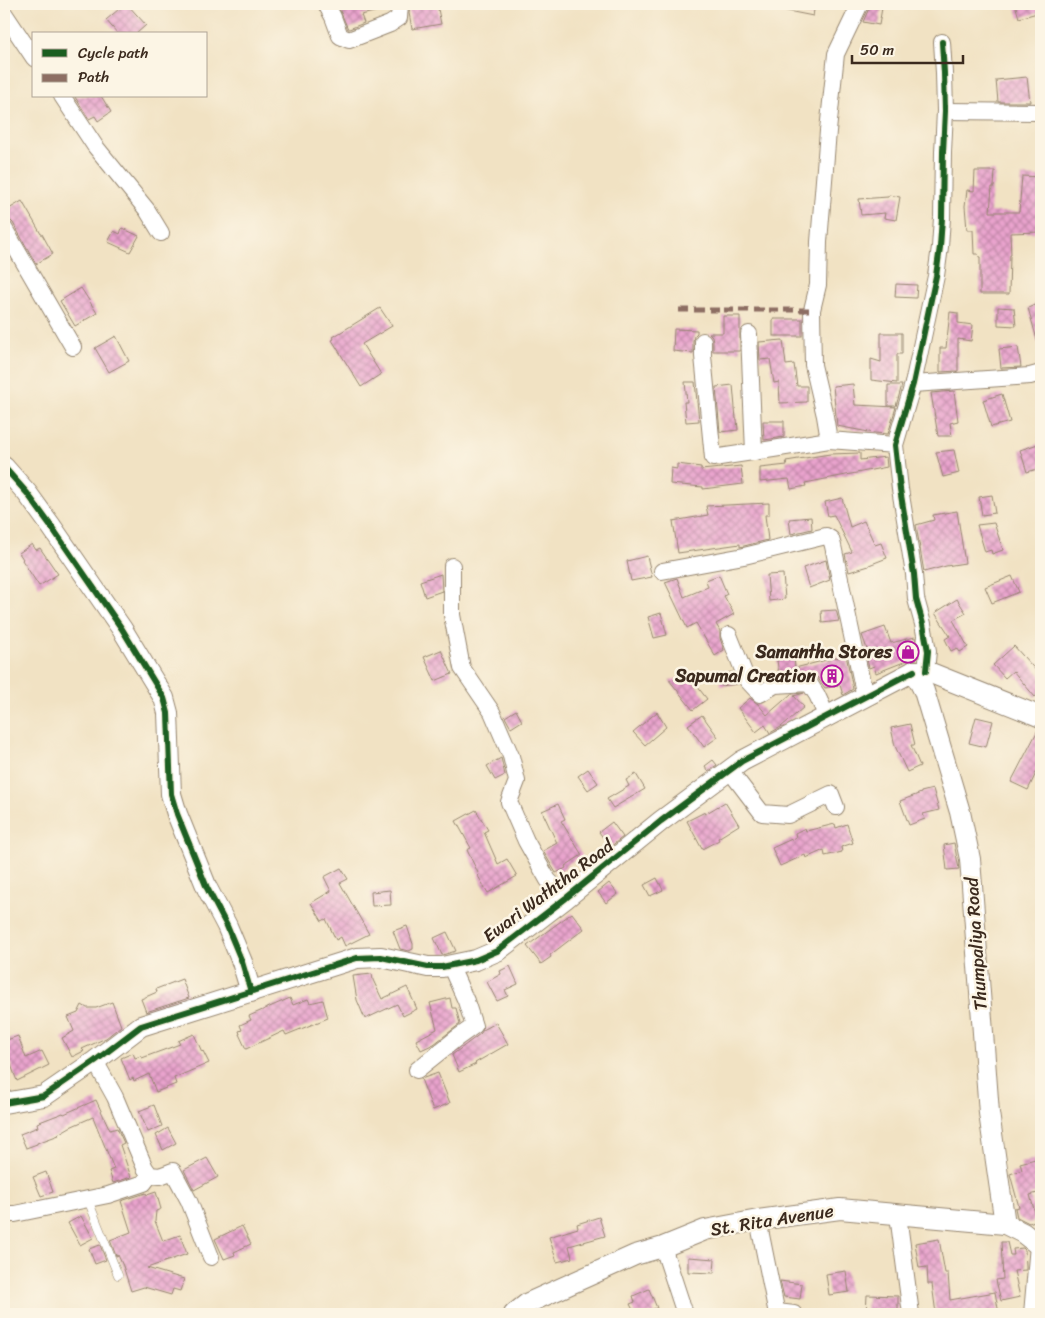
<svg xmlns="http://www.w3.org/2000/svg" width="1045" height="1318" font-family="Sriracha,sans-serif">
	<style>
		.building { fill: url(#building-cross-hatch) }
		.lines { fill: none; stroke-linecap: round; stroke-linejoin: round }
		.service-casing { stroke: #968670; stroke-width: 9 }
		.minor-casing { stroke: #968670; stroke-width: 18 }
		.tertiary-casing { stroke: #968670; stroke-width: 22 }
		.service { stroke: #fff; stroke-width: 8 }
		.minor { stroke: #fff; stroke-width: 16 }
		.tertiary { stroke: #fff; stroke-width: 20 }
		.quiet { stroke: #8d6e63; stroke-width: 5; stroke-dasharray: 10 5; stroke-linecap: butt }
		.cycleway-casing { stroke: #fcf5e5; stroke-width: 9 }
		.cycleway { stroke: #1b5e20; stroke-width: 6 }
		.labels { text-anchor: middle; stroke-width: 5; stroke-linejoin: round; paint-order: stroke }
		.poi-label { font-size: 18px; font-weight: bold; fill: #3b2a1e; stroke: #fcf5e5; text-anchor: end }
		.street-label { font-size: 18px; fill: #3b2a1e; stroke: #fcf5e5 }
	</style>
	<defs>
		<pattern id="building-cross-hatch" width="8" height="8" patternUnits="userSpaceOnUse" patternTransform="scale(1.25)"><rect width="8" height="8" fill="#e9a3cd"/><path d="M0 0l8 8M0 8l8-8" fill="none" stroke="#be85a6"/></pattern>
	</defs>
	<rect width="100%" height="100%" fill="#fcf5e5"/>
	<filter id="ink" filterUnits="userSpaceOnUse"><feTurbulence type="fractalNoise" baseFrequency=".02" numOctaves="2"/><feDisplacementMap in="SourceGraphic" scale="10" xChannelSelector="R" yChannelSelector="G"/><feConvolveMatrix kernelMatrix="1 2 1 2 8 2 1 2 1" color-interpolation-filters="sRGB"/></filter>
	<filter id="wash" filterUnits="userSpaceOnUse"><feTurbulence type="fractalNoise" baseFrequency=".0096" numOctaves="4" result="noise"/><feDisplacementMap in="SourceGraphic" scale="20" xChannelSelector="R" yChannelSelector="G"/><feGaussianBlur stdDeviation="1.12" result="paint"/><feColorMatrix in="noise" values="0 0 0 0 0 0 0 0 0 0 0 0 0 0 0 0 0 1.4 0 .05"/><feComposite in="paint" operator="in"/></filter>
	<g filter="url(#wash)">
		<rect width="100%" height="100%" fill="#f1e2c3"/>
		<g id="blocks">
			<!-- building -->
			<g class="building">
				<path d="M125,4H127L146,25L136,34H118L106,20Z"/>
				<path d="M337,4H386L387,9L361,15L364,23L349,29H348Z"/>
				<path d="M410,4H437L441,24L412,29L409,13Z"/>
				<path d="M779,4H815L813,16L778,9Z"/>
				<path d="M1015,4H1041V12L1019,18Z"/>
				<path d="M870,6L882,8L879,25L863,22Z"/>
				<path d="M1027,77L1030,102H998L996,80Z"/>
				<path d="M76,96H101L111,112L98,121L95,116L89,119L75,97Z"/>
				<path d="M975,171H995L994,187H992L990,212H1019L1022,176L1041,177V198H1040V232L1010,233L1011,255H1010L1009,294H980V257H979L978,254H974L973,230H967L965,206L967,190L974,191Z"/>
				<path d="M889,195L900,197L896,220L884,218L885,213L861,215L859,199L888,197Z"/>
				<path d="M22,201L41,234H42L53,254L36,264L13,223L9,219L4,218V212Z"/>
				<path d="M122,228L139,236L130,252L108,242L114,231L120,234Z"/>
				<path d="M896,284L917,285L916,298L895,297Z"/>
				<path d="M81,288L97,313L75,326L60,301Z"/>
				<path d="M1041,302V343H1038L1028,308Z"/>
				<path d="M998,307L1014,308L1016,326L998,325Z"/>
				<path d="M380,308L392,326L362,344L381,374L361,387L332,340L334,339L333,337Z"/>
				<path d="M950,312L958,313V323L973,325L971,341L958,339V371L940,372V348H946Z"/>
				<path d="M723,316H740V351H713V341L712,336L709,333H723Z"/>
				<rect x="773" y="319" width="29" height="17"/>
				<path d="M674,329L697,330V333L694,336L693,341V353L673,351Z"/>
				<path d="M881,333H902V354H897V383L871,380V359L881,362Z"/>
				<path d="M116,336L129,361L109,372L95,348Z"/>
				<path d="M783,340L786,365L794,364L797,386H807V402L780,403L779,382L774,383L770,359L760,360L759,342Z"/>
				<path d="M1018,347L1021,367L1001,368L999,349Z"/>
				<path d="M685,382H695L699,421L686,422L684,402H687Z"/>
				<path d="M853,384L855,405L896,407L888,434L874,433L837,426L833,386Z"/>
				<path d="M733,385L736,419H737L738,430L720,432L716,387Z"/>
				<path d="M888,385H902L896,406H888Z"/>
				<path d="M954,391L958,421L950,423L952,436H938L931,393Z"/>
				<path d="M1002,394L1010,422L991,427L983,400Z"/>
				<path d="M763,421H784V437L764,440Z"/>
				<path d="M1041,443V468L1027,472L1020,450Z"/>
				<path d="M954,450L959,473L943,477L936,452Z"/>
				<path d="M860,453V460L886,457L887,467L805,483L806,486L791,489L789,479L760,482V468L787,465L786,461L830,454Z"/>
				<path d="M677,464L701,467V470L741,466L743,484L703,489V487L670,484L671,468L677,469Z"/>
				<path d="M992,495L995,513L982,515L979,497Z"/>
				<path d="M842,498L850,527L864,521L875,545L881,543L887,558L869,565V566L849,572L845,554L852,552L834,515L828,516L825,502Z"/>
				<path d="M769,503V515H765L768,540L740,547V544L678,553L673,521L708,515L706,506Z"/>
				<path d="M957,511L965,563L946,566L924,572L916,525L934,520L933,515Z"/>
				<path d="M811,517L812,529L791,534L789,519Z"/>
				<path d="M994,523L1003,550L992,554L991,550L985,552L977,525Z"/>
				<path d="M32,544L36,550L40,548L58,574L39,586L22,560L23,559L19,553Z"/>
				<path d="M647,556L652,577L631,581L627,561Z"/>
				<path d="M826,560L830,580L809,588L803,568Z"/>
				<path d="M441,574L442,591L425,597L420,581Z"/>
				<path d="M783,574L785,599L769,601L767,575Z"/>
				<path d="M719,575L727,594L724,596L734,614L716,624L720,631V638L724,650L715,656L696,623L687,628L665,582L677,578L684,597L708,587L706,580Z"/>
				<path d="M1012,576L1019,592L992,603L985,587Z"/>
				<path d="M957,599L966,613L953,620L968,647L960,652L957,648L951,651L945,639L950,636L935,613Z"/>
				<path d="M836,610L839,621L822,623L821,611Z"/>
				<path d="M661,613L667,635L654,638L648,617Z"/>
				<path d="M885,627L891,643L915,637L918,651L917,659L909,660L876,673L874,666L869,668L865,650L867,649L862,635Z"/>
				<path d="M1014,646L1041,676V691L1035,697L1013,671L1005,678L993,665Z"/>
				<path d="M441,650L452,674L435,681L424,657Z"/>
				<path d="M846,655L853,689L843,695L840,685L825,688L817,677L813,674L808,673L779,675L777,660L794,657L795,668Z"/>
				<path d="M733,672L738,684L721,686L719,674Z"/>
				<path d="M690,677L707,699L693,710L669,680Z"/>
				<path d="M804,693L794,696L804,707L781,727L770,733L765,725L756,732L738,708L750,698L758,704L767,715L791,694Z"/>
				<path d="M516,710L522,721L511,728L505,717Z"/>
				<path d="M657,712L666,727L645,745L633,732Z"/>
				<path d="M702,715L718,737L704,747L688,725Z"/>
				<path d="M976,717L993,721L986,747L969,743Z"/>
				<path d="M910,724L915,745H911L920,766L907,772L895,746L891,728Z"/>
				<path d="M1039,728L1041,729V771L1038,769L1028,790L1011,782Z"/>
				<path d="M501,758L505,775L495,780L487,766Z"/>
				<path d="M713,760L717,765L708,771L705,766Z"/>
				<path d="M588,769L598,783L588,790L578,776Z"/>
				<path d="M636,774L645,789L613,808L607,799L629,786L626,780Z"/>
				<path d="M933,789L939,810L923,814L925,819L909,825L900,801L921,793V792Z"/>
				<path d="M725,802L739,825L718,838L719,840L702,849L687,821L705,812V814Z"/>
				<path d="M558,804L565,819L561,821L582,855L565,866L566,868L556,873L543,851L557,843L542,811Z"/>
				<path d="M476,810L488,830L484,832L498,864L507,859L517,876L488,893L478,876L479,875L467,850L471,848L456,821Z"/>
				<path d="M612,822L623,837L610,847L599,832Z"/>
				<path d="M835,824L836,828L847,824L853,843L841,847L842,852L825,856L824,850L806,858L805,855L780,866L772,848L796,837L795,833L805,828L806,831Z"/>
				<path d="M954,843L959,869L947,870L944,845Z"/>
				<path d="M341,868L348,879L340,883L369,934L345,946L341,937L336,940L326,919L322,921L311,903L331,891L324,877Z"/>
				<path d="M657,878L663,890L650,896L644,885Z"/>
				<path d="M609,883L618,894L606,903L598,892Z"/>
				<path d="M390,890L391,905L372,906L371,892Z"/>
				<path d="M572,913L584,929L550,955L551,957L541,964L527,946Z"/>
				<path d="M407,926L413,944V949L409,951L400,949L393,931Z"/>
				<path d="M447,932L456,951L442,955L434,938Z"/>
				<path d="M510,966L518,984L505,990L508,996L497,1001L487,982L501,974L500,971Z"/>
				<path d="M372,974L373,980L382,999L407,987L417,1009L403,1016L397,1004L365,1019L357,1000L353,976Z"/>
				<path d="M182,979L189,998L146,1012L141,999L157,992L156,989Z"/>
				<path d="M290,998L293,1005L308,999L310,1003L323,1000L328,1018L286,1035L284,1031L246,1049L239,1034H240L239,1031L242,1030L240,1025L251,1020L249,1016Z"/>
				<path d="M450,998L452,1008H456L460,1024L434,1044L421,1050L416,1040L437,1029L430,1003Z"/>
				<path d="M112,1002L121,1026L106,1038L82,1049L84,1051L72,1057L62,1038L74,1031L68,1017L78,1013L82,1005L87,1008H96Z"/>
				<path d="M496,1023L508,1044L475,1063L476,1064L459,1072L452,1055L480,1034L483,1030Z"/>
				<path d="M194,1034L202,1052L203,1051L209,1063L174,1078L176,1084L156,1092L149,1074L134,1081L133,1078L130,1080L121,1058L133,1053L135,1058L141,1056L142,1058L180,1044L178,1041Z"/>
				<path d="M18,1036L26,1058L42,1051L49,1065L17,1081L4,1046V1041Z"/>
				<path d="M438,1073L450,1103L433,1110L421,1079Z"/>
				<path d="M96,1100L110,1130L117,1128L124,1143L120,1145L131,1177L113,1183L109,1171L114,1169L93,1117L70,1127L58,1134L59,1135L37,1143V1144L26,1148L20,1134L38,1127L37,1123L63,1113L64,1114Z"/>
				<path d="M154,1105L162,1126L148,1132L139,1111Z"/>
				<path d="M168,1128L176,1143L163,1150L156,1135Z"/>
				<path d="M207,1158L218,1177L194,1190L184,1170Z"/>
				<path d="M1039,1158L1041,1166V1192L1030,1195L1037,1220L1029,1223L1017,1217L1015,1208L1019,1207L1010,1174L1022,1170L1020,1163Z"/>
				<path d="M46,1172L53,1192L41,1196L33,1177Z"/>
				<path d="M156,1192L161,1209L156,1211L155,1221L163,1241L180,1235L187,1254L147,1268L184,1279L180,1291L173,1289L171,1295L144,1287L131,1291L123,1266L118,1255L116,1256L110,1240L131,1232L121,1201L146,1193L147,1195Z"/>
				<path d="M81,1216L93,1238L80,1245L68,1223Z"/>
				<path d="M599,1217L605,1236L569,1246L572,1258L557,1262L549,1237L578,1228L577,1224Z"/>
				<path d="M242,1226L251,1244L234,1252L235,1255L224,1259L215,1239Z"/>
				<path d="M939,1239L945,1273H948L950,1300L995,1292L999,1314H936L932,1284H928L927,1267L919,1268L915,1243Z"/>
				<path d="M1001,1242H1007L1010,1255H1014L1013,1249L1023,1248L1025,1250L1026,1266V1270L1014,1271L1020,1297L1001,1301L996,1280L1003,1279Z"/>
				<path d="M100,1245L106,1260L95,1264L89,1249Z"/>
				<path d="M688,1257L715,1259L714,1273L688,1272Z"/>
				<path d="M846,1271L849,1292L829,1295L826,1274Z"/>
				<path d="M780,1281L802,1284L800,1299L784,1297Z"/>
				<path d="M649,1289L657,1308L653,1309L655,1314H635L630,1304L635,1302L633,1296Z"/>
				<path d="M867,1295L898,1296V1314H866Z"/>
			</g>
		</g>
	</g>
	<g filter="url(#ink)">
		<use href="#blocks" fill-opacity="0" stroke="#968670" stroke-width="1"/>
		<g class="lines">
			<!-- service casing -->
			<g class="service-casing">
				<path id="service" d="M88,1200L118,1275"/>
			</g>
			<!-- minor casing -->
			<g class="minor-casing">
				<g id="minor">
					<path d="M326,4L333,17L340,36L349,40L390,24L399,18L400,4"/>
					<path d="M860,4L836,54L828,131L819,242L818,285L812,310L813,365L825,416L829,440L895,445"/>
					<path d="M4,13L34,58"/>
					<path d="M62,96L95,146L147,210L161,233"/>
					<path d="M945,111L1041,112"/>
					<path d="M4,228L73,347"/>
					<path d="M749,334L754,452"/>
					<path d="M703,341V356L713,458L773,449L829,440"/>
					<path d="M913,384L1030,376L1041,373"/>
					<path d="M452,566V615L462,668L492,712L511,756L517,781L509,802L526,841L548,880L566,898"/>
					<path d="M662,571L744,556L826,536L831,539L833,546L865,697"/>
					<path d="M729,635L747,680L760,694L775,685L809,683L817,695L827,717"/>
					<path d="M926,671L928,651L923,624L916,599L914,574L900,489L895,445L913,384L936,276L940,247L942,218L943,152L945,111L944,73L942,42"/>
					<path d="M730,771L762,813L788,815L831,794L836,807"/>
					<path d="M95,1061L115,1097L145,1168L150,1175L160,1176L173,1171L189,1201L211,1257"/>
					<path d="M417,1070L457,1038L474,1026L466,1001L450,965"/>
					<path d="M4,1214H15L108,1195L144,1183L150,1175"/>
					<path d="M898,1215L911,1314"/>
					<path d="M758,1220L777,1314"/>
					<path d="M663,1247L685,1314"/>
					<path d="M777,1312L794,1314"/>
					<path d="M1032,1314L1038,1245"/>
				</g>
			</g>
			<!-- tertiary casing -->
			<g class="tertiary-casing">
				<g id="tertiary">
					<path d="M4,467L27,493L51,526L122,629L164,698L168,713L171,794L177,814L207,888L227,926L242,962L251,992"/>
					<path d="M914,671L924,691L960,812L970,859L989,1113L1005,1224"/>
					<path d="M914,671H926L1041,717"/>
					<path d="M4,1103L44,1096L95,1061L141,1026L357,958L381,957L428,967H442L476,960L497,951L566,898L661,821L742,761L914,671"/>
					<path d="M514,1314L528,1303L635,1255L663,1247L705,1230L758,1220L840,1209L1005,1224L1023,1233L1041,1247"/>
				</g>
			</g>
			<!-- service -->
			<use href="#service" class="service"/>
			<!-- minor -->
			<use href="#minor" class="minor"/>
			<!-- tertiary -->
			<use href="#tertiary" class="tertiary"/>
			<!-- quiet -->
			<path class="quiet" d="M679,310H812"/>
			<!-- cycleway casing -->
			<g class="cycleway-casing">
				<g id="cycleway">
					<path d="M4,467L27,493L51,526L122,629L164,698L168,713L171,794L177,814L207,888L227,926L242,962L251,992"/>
					<path d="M926,671L928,651L923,624L916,599L914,574L900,489L895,445L913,384L936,276L940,247L942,218L943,152L945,111L944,73L942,42"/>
					<path d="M4,1103L44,1096L95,1061L141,1026L357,958L381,957L428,967H442L476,960L497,951L566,898L661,821L742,761L914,671"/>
				</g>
			</g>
			<!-- cycleway -->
			<use href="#cycleway" class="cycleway"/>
		</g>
	</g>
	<!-- icons -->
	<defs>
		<g id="shop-ring" transform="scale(1.125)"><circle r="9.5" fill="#fcf5e5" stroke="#b5179e" stroke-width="1.5"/><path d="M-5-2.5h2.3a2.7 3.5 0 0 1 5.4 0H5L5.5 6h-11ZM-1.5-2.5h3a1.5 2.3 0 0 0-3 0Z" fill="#b5179e"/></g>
		<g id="building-ring" transform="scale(1.125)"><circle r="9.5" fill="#fcf5e5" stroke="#b5179e" stroke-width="1.5"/><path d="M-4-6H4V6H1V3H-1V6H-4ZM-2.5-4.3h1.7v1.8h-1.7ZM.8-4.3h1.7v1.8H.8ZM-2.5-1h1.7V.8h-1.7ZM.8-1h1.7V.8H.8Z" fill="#b5179e"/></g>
	</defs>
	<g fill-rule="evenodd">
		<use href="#shop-ring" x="908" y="652"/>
		<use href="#building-ring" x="832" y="676"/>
	</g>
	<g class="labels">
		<!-- poi labels -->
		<g class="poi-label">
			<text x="892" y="658">Samantha Stores</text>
			<text x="816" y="682">Sapumal Creation</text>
		</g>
		<!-- street labels -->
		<g class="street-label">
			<text transform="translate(548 891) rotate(-37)" y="6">Ewari Waththa Road</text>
			<text transform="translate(976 944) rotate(-94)" y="6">Thumpaliya Road</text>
			<text transform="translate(772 1220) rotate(-9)" y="6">St. Rita Avenue</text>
		</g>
	</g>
	<!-- margin -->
	<rect width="1045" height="1318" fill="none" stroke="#fcf5e5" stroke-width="20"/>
	<!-- legend -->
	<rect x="32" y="32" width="175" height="65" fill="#fcf5e5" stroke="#afa495"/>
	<rect x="42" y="49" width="25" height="8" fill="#1b5e20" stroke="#afa495"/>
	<text x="78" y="58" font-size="15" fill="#3b2a1e">Cycle path</text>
	<rect x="42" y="74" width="25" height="8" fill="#8d6e63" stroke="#afa495"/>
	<text x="78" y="82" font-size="15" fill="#3b2a1e">Path</text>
	<!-- scale -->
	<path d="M852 55v8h111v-8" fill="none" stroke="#3b2a1e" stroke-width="2.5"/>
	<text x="860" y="55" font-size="15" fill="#3b2a1e" stroke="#fcf5e5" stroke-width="4" paint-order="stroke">50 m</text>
</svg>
